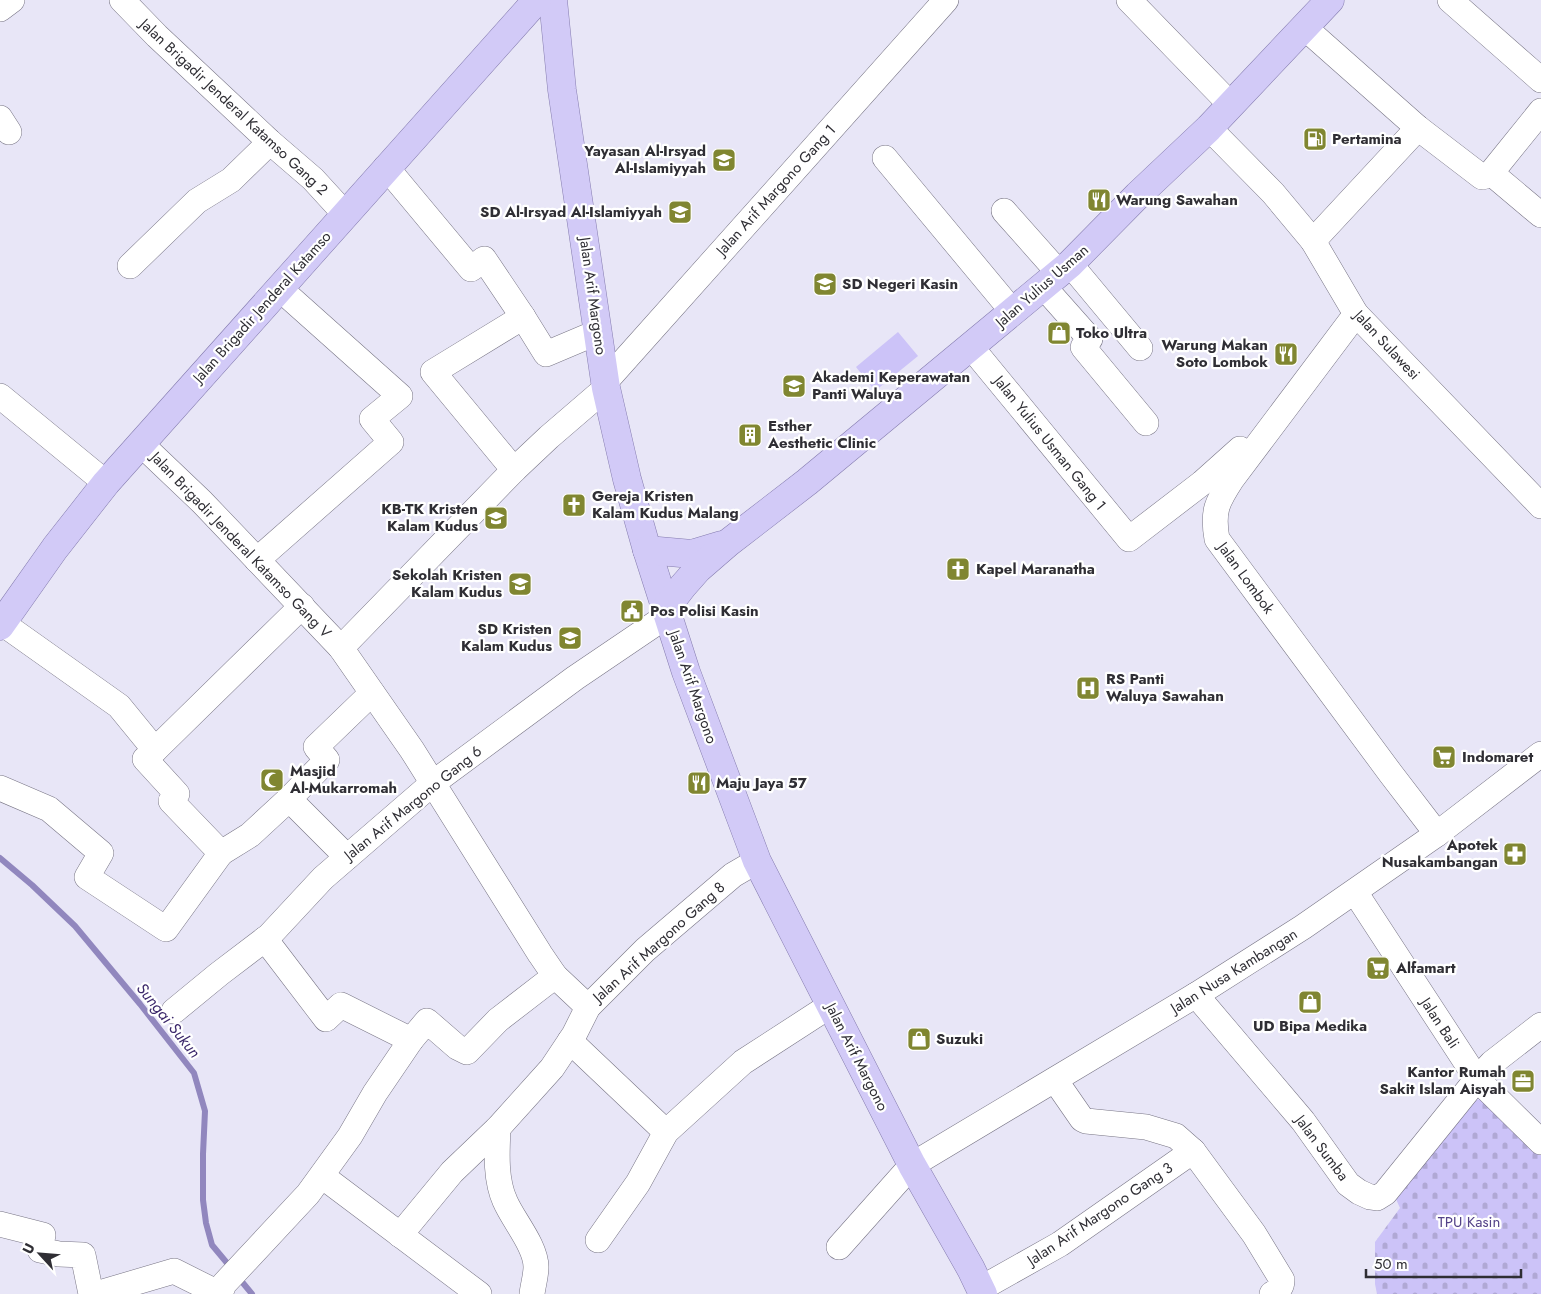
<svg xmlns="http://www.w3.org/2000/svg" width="1541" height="1294" font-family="Jost,sans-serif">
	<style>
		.cemetery { fill: url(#cemetery-stones) }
		.park { fill: #ccc3f8 }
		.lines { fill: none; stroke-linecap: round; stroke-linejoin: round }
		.stream { stroke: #9187be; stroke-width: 6 }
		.minor-casing { stroke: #787585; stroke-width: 26 }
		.major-casing { stroke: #857caf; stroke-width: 29 }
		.minor { stroke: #fff; stroke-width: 25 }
		.major { stroke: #d2caf7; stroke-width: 28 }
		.labels { text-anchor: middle; stroke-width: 4.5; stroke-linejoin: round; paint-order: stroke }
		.street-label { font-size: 15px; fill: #2f2e34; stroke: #fff }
		.poi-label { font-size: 15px; font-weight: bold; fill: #2f2e34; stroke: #fff; text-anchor: start }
		.park-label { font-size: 15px; fill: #544389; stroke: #fff }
		.water-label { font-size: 16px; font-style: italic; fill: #3c286b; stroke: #fff }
	</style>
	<defs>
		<pattern id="cemetery-stones" width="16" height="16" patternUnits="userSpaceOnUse" patternTransform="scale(1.25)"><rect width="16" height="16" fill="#ccc3f8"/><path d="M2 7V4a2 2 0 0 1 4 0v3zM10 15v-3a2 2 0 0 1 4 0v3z" fill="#b0a8d5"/></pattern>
	</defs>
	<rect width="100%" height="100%" fill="#e8e6f7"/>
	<!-- cemetery -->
	<path class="cemetery" d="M1480,1099L1491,1103L1541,1154V1294H1377L1375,1284V1242L1400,1208L1395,1197L1474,1101Z"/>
	<!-- park -->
	<path class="park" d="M898,332L918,356L875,391L856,367Z"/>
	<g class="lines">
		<!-- stream -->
		<g class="stream">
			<path d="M0,858L32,885L75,926L140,1004L194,1073L205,1111L203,1154V1200L206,1223L212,1245L232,1269"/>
			<path d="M238,1277L252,1294"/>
		</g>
		<!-- minor casing -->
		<g class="minor-casing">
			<g id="minor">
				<path d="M122,0L157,36L270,142L313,179L345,214"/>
				<path d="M1129,0L1231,105"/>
				<path d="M1450,0L1541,80"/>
				<path d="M0,9L12,0"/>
				<path d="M1305,28L1418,128L1482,177L1486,176L1491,173L1541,111"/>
				<path d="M0,118L9,132"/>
				<path d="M1209,128L1273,193L1313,241L1356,314L1541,506"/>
				<path d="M885,158L1013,312"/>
				<path d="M386,167L471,269L484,259L523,317"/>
				<path d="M1491,173L1541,215"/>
				<path d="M1004,211L1059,273"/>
				<path d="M1313,241L1418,128"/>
				<path d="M1070,264L1140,348"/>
				<path d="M130,266L197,201L231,180L270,142"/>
				<path d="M1043,286L1090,339L1083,347L1146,423"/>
				<path d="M1356,314L1232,479C1217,502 1212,511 1217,539L1391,774L1437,834"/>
				<path d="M971,347L1129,539L1202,483L1240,449"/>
				<path d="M606,381L946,0"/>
				<path d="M0,396L106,483"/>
				<path d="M140,443L202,502L341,648L412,750L540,954L555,976L588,1007"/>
				<path d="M514,470L433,372L523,317L546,354L598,332"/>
				<path d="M257,560L391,442L372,419L400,396L279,288"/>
				<path d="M2,623L119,706L155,750L145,759L177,794L171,801L221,853L250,835L289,799"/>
				<path d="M341,648L514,470L549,437L606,388"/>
				<path d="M155,750L302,606"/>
				<path d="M0,788L49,809L101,853L87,877L166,929L221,853"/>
				<path d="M347,857L289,799L327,760L316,747L372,693"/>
				<path d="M1355,892L1477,1079L1541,1142"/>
				<path d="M265,939L326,1019L341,1005L411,1040"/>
				<path d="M1196,995L1303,1121L1348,1184L1359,1192L1370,1197L1377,1198L1385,1193L1477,1079L1492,1063L1541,1025"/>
				<path d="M174,1011L219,974L269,936L323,878L433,783L575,678L668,615"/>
				<path d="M570,1041L666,1132"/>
				<path d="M1055,1080L1082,1119L1086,1121L1146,1127L1176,1136L1193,1151L1254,1234L1282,1280C1282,1288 1278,1290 1272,1294"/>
				<path d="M498,1128C497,1151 495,1179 505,1201C513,1220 536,1246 536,1267C536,1276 533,1285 532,1294"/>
				<path d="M322,1176L479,1294"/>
				<path d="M0,1224L43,1235L40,1250L59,1254L83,1255L91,1294"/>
				<path d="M400,1235L452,1172L498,1128L552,1068L574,1035L588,1007L645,950L733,875L757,861"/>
				<path d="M598,1240L638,1183L666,1132L743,1062L831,1005"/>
				<path d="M839,1247L912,1165L1196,995L1303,927L1437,834L1541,754"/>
				<path d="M980,1289L1060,1244L1193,1151"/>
				<path d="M96,1294L174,1271L220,1294"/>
				<path d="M220,1294L224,1284L308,1194L350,1136L375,1093L411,1040L427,1021L457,1047L467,1052L498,1020L555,976"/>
			</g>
		</g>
		<!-- major casing -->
		<g class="major-casing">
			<g id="major">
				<path d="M553,0L562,90L606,388L627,479L647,550L686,672L757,861L912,1165L971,1269L983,1294"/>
				<path d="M647,550L692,554L722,545"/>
				<path d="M666,608L683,586L698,569L728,543L807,482L1070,264L1138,195L1209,128L1330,0"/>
				<path d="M0,626L55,548L106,483L537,0"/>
			</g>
		</g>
		<!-- minor -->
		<use href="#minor" class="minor"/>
		<!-- major -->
		<use href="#major" class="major"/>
	</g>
	<!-- icons -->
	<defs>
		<g id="fuel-square" transform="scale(1.25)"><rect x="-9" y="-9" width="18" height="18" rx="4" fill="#808631" stroke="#fff"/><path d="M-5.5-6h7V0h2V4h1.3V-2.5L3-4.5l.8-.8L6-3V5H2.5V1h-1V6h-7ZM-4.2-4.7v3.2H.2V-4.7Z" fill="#fff"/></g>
		<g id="school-square" transform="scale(1.25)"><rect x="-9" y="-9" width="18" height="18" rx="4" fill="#808631" stroke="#fff"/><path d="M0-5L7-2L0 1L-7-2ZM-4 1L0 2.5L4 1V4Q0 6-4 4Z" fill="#fff"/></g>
		<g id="restaurant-square" transform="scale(1.25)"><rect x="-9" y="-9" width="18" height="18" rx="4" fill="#808631" stroke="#fff"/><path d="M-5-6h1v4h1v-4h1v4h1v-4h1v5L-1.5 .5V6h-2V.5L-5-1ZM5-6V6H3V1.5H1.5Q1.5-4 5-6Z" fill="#fff"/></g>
		<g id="shop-square" transform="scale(1.25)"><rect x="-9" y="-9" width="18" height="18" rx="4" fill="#808631" stroke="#fff"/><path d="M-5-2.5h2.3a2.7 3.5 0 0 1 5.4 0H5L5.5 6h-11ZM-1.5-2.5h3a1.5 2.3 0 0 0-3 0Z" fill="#fff"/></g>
		<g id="university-square" transform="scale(1.25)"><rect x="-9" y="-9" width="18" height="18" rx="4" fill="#808631" stroke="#fff"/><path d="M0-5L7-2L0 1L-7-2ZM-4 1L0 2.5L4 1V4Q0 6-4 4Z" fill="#fff"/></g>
		<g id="building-square" transform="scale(1.25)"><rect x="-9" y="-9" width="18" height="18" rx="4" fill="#808631" stroke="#fff"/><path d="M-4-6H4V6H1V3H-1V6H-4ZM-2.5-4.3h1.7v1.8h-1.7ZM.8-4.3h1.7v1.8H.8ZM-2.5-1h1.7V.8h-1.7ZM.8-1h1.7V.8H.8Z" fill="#fff"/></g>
		<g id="church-square" transform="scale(1.25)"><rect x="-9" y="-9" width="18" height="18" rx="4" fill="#808631" stroke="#fff"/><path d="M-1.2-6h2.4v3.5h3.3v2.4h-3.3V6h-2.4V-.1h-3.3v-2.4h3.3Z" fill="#fff"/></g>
		<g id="civic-square" transform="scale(1.25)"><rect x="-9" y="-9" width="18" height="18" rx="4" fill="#808631" stroke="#fff"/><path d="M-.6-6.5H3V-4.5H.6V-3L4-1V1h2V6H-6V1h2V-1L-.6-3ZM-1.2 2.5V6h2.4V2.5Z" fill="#fff"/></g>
		<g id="hospital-square" transform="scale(1.25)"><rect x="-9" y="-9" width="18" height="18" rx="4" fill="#808631" stroke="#fff"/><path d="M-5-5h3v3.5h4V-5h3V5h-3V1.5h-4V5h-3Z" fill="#fff"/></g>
		<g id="supermarket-square" transform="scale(1.25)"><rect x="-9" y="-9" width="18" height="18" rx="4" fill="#808631" stroke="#fff"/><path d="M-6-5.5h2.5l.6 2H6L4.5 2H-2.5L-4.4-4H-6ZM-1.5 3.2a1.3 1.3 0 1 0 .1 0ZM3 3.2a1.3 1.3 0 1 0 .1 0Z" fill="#fff"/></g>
		<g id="mosque-square" transform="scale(1.25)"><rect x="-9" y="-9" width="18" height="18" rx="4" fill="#808631" stroke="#fff"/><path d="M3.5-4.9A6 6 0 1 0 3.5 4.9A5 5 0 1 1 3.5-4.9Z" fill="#fff"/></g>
		<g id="pharmacy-square" transform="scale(1.25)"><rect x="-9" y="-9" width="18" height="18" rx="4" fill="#808631" stroke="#fff"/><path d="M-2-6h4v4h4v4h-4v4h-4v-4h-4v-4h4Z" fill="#fff"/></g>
		<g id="office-square" transform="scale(1.25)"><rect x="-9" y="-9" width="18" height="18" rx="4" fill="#808631" stroke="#fff"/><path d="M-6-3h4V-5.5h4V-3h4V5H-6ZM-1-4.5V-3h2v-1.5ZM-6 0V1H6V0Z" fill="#fff"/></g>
	</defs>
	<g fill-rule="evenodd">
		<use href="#fuel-square" x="1315" y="139"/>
		<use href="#school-square" x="724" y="160"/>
		<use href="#restaurant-square" x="1099" y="200"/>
		<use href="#school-square" x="680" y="212"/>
		<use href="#school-square" x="825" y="284"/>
		<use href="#shop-square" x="1059" y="333"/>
		<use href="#restaurant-square" x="1286" y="354"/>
		<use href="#university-square" x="794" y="386"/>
		<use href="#building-square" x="750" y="435"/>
		<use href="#church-square" x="574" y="505"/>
		<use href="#school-square" x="496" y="518"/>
		<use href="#church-square" x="958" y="569"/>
		<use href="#school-square" x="520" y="584"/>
		<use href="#civic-square" x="632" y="611"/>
		<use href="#school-square" x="570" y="638"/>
		<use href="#hospital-square" x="1088" y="688"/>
		<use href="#supermarket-square" x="1444" y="757"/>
		<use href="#mosque-square" x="272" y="780"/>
		<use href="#restaurant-square" x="699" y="783"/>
		<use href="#pharmacy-square" x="1515" y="854"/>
		<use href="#supermarket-square" x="1378" y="968"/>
		<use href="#shop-square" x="1310" y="1002"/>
		<use href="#shop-square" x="919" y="1039"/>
		<use href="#office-square" x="1523" y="1081"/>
	</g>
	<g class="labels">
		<!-- street labels -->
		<g class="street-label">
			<text transform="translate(234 107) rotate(43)" y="5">Jalan Brigadir Jenderal Katamso Gang 2</text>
			<text transform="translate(776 190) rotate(-48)" y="5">Jalan Arif Margono Gang 1</text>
			<text transform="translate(1042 286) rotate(-41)" y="5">Jalan Yulius Usman</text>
			<text transform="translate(593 296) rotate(82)" y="5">Jalan Arif Margono</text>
			<text transform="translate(262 307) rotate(-48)" y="5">Jalan Brigadir Jenderal Katamso</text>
			<text transform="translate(1387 345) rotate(47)" y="5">Jalan Sulawesi</text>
			<text transform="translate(1050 443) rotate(51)" y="5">Jalan Yulius Usman Gang 1</text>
			<text transform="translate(241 545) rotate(46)" y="5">Jalan Brigadir Jenderal Katamso Gang V</text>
			<text transform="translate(1246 578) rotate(54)" y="5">Jalan Lombok</text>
			<text transform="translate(693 687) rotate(71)" y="5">Jalan Arif Margono</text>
			<text transform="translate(413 803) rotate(-39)" y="5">Jalan Arif Margono Gang 6</text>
			<text transform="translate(659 942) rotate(-42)" y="5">Jalan Arif Margono Gang 8</text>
			<text transform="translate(1234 971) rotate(-32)" y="5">Jalan Nusa Kambangan</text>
			<text transform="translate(1440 1023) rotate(57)" y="5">Jalan Bali</text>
			<text transform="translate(857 1057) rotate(63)" y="5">Jalan Arif Margono</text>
			<text transform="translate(1322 1148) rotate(53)" y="5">Jalan Sumba</text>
			<text transform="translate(1100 1214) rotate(-34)" y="5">Jalan Arif Margono Gang 3</text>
		</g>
		<!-- poi labels -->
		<g class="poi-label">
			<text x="1332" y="144">Pertamina</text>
			<text x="706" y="156" text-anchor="end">Yayasan Al-Irsyad<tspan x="706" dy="17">Al-Islamiyyah</tspan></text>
			<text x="1116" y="205">Warung Sawahan</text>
			<text x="662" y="217" text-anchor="end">SD Al-Irsyad Al-Islamiyyah</text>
			<text x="842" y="289">SD Negeri Kasin</text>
			<text x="1076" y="338">Toko Ultra</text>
			<text x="1268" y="350" text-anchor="end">Warung Makan<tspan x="1268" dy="17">Soto Lombok</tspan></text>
			<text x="812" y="382">Akademi Keperawatan<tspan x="812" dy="17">Panti Waluya</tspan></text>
			<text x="768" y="431">Esther<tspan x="768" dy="17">Aesthetic Clinic</tspan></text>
			<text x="592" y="501">Gereja Kristen<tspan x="592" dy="17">Kalam Kudus Malang</tspan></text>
			<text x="478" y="514" text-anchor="end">KB-TK Kristen<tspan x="478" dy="17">Kalam Kudus</tspan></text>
			<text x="976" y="574">Kapel Maranatha</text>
			<text x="502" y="580" text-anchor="end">Sekolah Kristen<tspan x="502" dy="17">Kalam Kudus</tspan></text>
			<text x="650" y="616">Pos Polisi Kasin</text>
			<text x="552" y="634" text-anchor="end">SD Kristen<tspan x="552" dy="17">Kalam Kudus</tspan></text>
			<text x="1106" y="684">RS Panti<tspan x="1106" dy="17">Waluya Sawahan</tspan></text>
			<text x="1462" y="762">Indomaret</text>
			<text x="290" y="776">Masjid<tspan x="290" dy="17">Al-Mukarromah</tspan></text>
			<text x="716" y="788">Maju Jaya 57</text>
			<text x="1498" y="850" text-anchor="end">Apotek<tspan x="1498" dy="17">Nusakambangan</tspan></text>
			<text x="1396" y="973">Alfamart</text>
			<text x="1310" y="1031" text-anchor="middle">UD Bipa Medika</text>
			<text x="936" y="1044">Suzuki</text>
			<text x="1506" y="1077" text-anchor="end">Kantor Rumah<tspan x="1506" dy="17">Sakit Islam Aisyah</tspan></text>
		</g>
		<!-- park labels -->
		<g class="park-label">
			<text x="1469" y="1227">TPU Kasin</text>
		</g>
		<!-- water labels -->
		<g class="water-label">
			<text transform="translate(169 1020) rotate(51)" y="6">Sungai Sukun</text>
		</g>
	</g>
	<!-- north arrow -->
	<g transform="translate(40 1254) rotate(296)" stroke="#ffffff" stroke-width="4" paint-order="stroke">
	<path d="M0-4L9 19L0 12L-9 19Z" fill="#2f2e34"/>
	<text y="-8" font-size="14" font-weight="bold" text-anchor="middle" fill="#2f2e34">U</text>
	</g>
	<!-- scale -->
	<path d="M1366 1269v8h155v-8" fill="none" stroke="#2f2e34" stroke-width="2.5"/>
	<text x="1374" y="1269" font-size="15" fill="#2f2e34" stroke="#ffffff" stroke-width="4" paint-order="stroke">50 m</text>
</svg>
